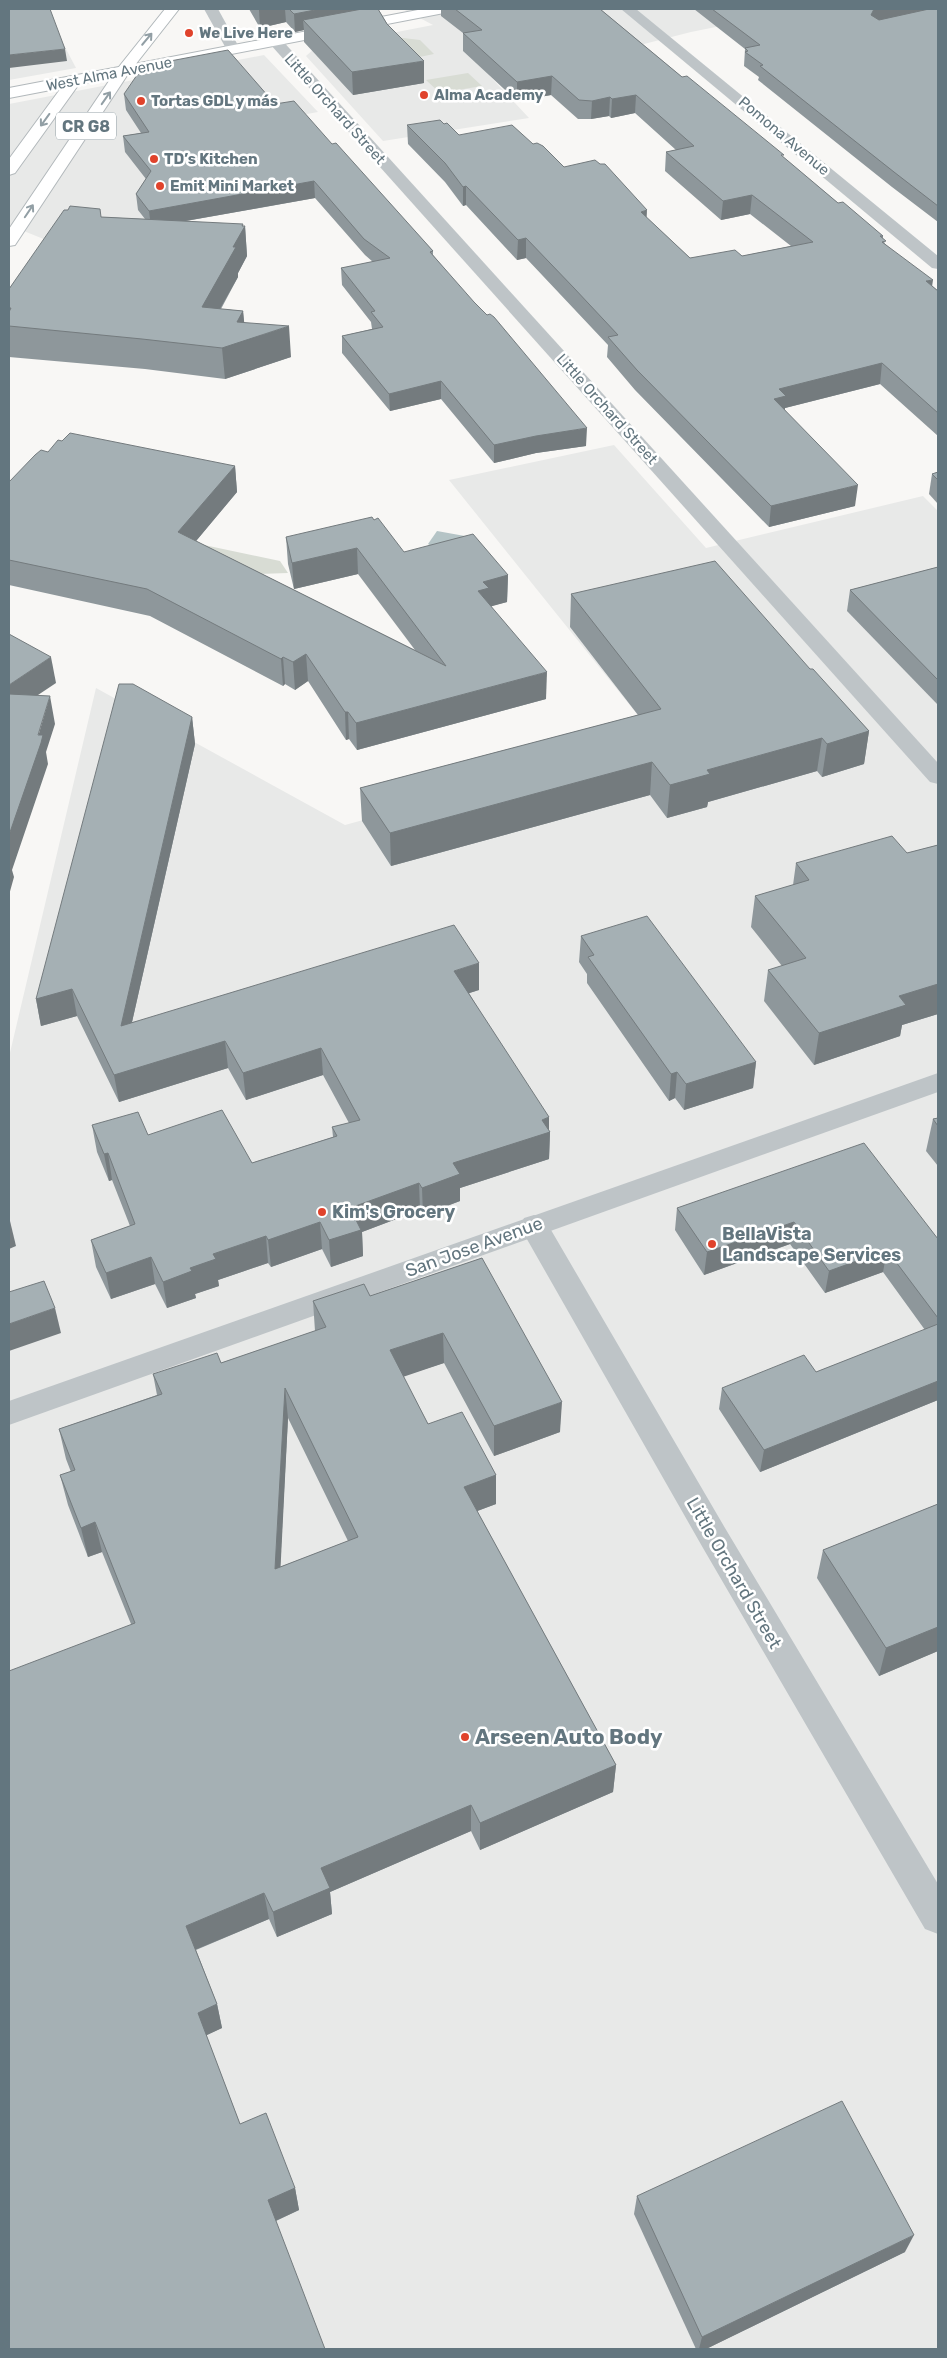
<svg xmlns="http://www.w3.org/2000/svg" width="947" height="2358" font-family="Rubik,sans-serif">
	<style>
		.built { fill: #e8e9e8 }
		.green { fill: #d8dcd4 }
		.water { fill: #b5c4c6 }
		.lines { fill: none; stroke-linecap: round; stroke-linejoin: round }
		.secondary-casing { stroke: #b1b8bb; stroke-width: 2 }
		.primary-casing { stroke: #b2b8bb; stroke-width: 2 }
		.minor { fill: #bec4c7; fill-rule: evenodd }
		.tertiary { fill: #bec4c7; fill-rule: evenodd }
		.secondary { fill: #fff; fill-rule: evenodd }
		.primary { fill: #fff; fill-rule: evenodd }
		.wall { fill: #8e979b; fill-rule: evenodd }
		.shaded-wall { fill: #747b7e }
		.building { fill: #a5b0b4; stroke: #747b7e; fill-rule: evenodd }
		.oneway { stroke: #929fa5 }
		.poi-dot { fill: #e0432c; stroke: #fff; stroke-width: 2 }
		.labels { text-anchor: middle; stroke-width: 5; stroke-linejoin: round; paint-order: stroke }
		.far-poi-label { font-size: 15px; font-weight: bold; fill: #63767f; stroke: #fff; text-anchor: start }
		.far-street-label { font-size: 15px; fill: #63767f; stroke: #fff }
		.shield { fill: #fff; stroke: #929fa5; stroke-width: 1 }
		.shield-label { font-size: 16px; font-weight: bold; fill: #63767f }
		.poi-label { font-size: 18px; font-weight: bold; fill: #63767f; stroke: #fff; text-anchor: start }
		.street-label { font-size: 18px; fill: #63767f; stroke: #fff }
		.near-poi-label { font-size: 21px; font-weight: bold; fill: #63767f; stroke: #fff; text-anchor: start }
	</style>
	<rect width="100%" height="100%" fill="#f8f7f5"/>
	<!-- built -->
	<g class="built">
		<path d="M403,9H804L691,32L640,45L486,72L529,118L383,141L306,56L315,48L433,25Z"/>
		<path d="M57,32L76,68L9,80V38Z"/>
		<path d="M264,55L318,112L168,139L222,206L46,240L9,225V104Z"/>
		<path d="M614,445L706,548L923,496L938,511V2349H9V1057L96,688L345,825L657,739L449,480Z"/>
	</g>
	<!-- green -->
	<g class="green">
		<path d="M395,37L420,40L434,54L405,60Z"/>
		<path d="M468,73L482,86L440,93L426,80Z"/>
		<path d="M105,524L280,561L288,573L259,574Z"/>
	</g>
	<!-- water -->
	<path class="water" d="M437,531L476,538L479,542L431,546L428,544Z"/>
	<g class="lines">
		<!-- secondary casing -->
		<g class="secondary-casing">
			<path id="secondary" d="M165,9H179L128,74H118L115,71L118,68Z"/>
		</g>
		<!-- primary casing -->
		<g class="primary-casing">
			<path id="primary" d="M423,9H451L444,13L128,74L15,245L9,246V229L111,78L79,84L15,173L9,175V159L61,88L9,98V88Z"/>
		</g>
		<!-- minor -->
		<g class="minor">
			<path d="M621,9H636L938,256V269L932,268Z"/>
			<path d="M275,37L280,38L938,763V784L930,782L270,44L268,41Z"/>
			<path d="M938,1073V1092L9,1425V1401Z"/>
		</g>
		<!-- tertiary -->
		<g class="tertiary">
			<path d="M204,9H218L240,49L238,52H228Z"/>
			<path d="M534,1215L544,1218L725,1528L938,1884V1934L925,1929L703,1548L524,1234L520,1226L524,1218Z"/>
		</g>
		<!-- secondary -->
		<use href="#secondary" class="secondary"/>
		<!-- primary -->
		<use href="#primary" class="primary"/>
	</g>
	<!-- wall -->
	<g class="wall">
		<path d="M249,9H378L424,83L353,95L304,42V30L295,32L286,22L260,28Z"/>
		<path d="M441,9H600L682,77L784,158L838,203L883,236V239L885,244L938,291V436L880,384L785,408V410L855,506L769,527L635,390L607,357L608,345L526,258L517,260L466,205L463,206L445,182L408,144L407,125L444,124L459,135L533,144L564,167L647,218L690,258L742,256L791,246L750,214L721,220L665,171L666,152L676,150L635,113L611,118L609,116L591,119H578L551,95L517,101L463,51V33L441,16Z"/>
		<path d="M694,9H938V222L892,187L758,80L759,77L744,66L745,49Z"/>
		<path d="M124,94L275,104L332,144L433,251V255L586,446L536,453L494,463L441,399L390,411L342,353V336L372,329L371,322L342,285L341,268L373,262L365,255L315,198L186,221L245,226L247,256L238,273V277L221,309L243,311L244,322L291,357L225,379L145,369L9,357V289L68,210L101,217L145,219L138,210L136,194L146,179L125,152L123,136L141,133L126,110Z"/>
		<path d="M48,452L235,466L237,492L196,541L415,650L358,574L294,589L288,564L286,537L404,552L508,575L507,602L491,606L546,699L357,750L349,739L346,740L308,681L295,690L285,684L283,686L150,616L9,585V482Z"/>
		<path d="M938,472V504L929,494L932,474Z"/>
		<path d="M938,567V705L847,611L850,590Z"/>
		<path d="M571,594L810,669L869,731L864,764L822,777L817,771L708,802L707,807L667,818L650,795L391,866L362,821L360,788L638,715L570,627Z"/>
		<path d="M192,717L195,744L132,1022L479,990L469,993L550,1132L549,1159L460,1188V1201L423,1215L420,1210L362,1232L363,1256L331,1267L322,1249L271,1267L268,1263L218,1280L219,1286L195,1294L196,1298L167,1308L155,1284L111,1299L96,1267L91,1240L130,1226L112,1180L109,1181L97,1152L92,1125L148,1135L252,1163L333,1137L332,1127L349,1123L323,1075L246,1100L228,1068L119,1102L77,1016L41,1026L36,999Z"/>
		<path d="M938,845V1014L902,1025L900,1036L814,1065L764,1001L768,970L782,966L751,927L755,896L793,885L796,863L907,853Z"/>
		<path d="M581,936L756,1062L753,1088L684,1110L675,1098L669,1101L587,983V974L579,962Z"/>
		<path d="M938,1118V1166L926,1151L933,1119Z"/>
		<path d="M677,1208L938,1239V1400L760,1472L719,1409L722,1388L816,1372L925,1330L883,1272L825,1293L790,1244L704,1275L675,1230Z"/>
		<path d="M482,1258L560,1432L494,1456L444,1363L403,1376L428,1424L496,1475V1504L477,1511L616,1765L613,1792L480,1850L471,1831L330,1892L332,1914L277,1937L269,1919L196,1950L217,2004L222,2028L206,2035L240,2124L295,2188L299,2210L9,2349L131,1624L102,1552L88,1557L68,1505L60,1475L71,1472L66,1459L59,1429L157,1395L153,1374L221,1363L315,1331L313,1301L370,1296ZM288,1418L348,1541L280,1567Z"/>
		<path d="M938,1504V1651L879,1676L817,1578L823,1550Z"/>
		<path d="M637,2196L905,2252L706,2349H696L634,2214Z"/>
	</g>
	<!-- shaded-wall -->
	<g class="shaded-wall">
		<path d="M266,9H285L286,22L260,28L259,10Z"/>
		<path d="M320,9H370L303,20L304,30L295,32L294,14Z"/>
		<path d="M874,9H935L873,23L871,15Z"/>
		<path d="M65,49L67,61L9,68V55Z"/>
		<path d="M424,61V83L353,95L352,72Z"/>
		<path d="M552,76L551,95L517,101V82Z"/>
		<path d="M636,95L635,113L611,118L612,99Z"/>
		<path d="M610,97L609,116L591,119L592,101Z"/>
		<path d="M314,181L315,198L151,227L149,211Z"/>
		<path d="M466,186V205L463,206V187Z"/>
		<path d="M752,195L750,214L721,220L723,201Z"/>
		<path d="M647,210L646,230L641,212Z"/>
		<path d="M243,224V229L245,226L247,256L238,273V277L204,337L202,307L233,247Z"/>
		<path d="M526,238V258L517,260L518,240Z"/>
		<path d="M933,280L930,300L926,281Z"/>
		<path d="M243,311L246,340L289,326L291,357L225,379L222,348Z"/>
		<path d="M882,363L880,384L785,408L784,416L774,399L779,389Z"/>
		<path d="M441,381V399L390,411L389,394Z"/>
		<path d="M587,428L586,446L536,453L494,463V445L536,436Z"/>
		<path d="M235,466L237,492L181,559L178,532Z"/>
		<path d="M858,485L855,506L769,527L771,506Z"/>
		<path d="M357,548L358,574L294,589L292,563Z"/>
		<path d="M508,575L507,602L489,607L478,591L483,582Z"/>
		<path d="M306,654L308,681L295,690L293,662Z"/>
		<path d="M51,657L56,683L11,713L9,698V685Z"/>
		<path d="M283,657L285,684L283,686L281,659Z"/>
		<path d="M547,672L546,699L357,750L356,723Z"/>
		<path d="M50,696L55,724L46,752L48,764L12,870L14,877L9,895V835Z"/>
		<path d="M345,712H348L349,739L346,740Z"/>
		<path d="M192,717L195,744L125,1053L121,1026Z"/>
		<path d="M869,731L864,764L822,777L827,744Z"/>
		<path d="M822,738L817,771L708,802L707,807L667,818L670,785L707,770Z"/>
		<path d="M652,762L650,795L391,866L390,833Z"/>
		<path d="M9,916L10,923L9,928Z"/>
		<path d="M479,963V990L454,998V971Z"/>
		<path d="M938,984V1014L902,1025L900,1036L814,1065L819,1033L899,996Z"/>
		<path d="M72,989L77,1016L41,1026L36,999Z"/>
		<path d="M225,1041L228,1068L119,1102L114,1075Z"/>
		<path d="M321,1048L323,1075L246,1100L243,1073Z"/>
		<path d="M756,1062L753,1088L684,1110L686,1084Z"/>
		<path d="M677,1072L675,1098L669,1101L671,1074Z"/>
		<path d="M549,1117V1132H550L549,1159L460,1188V1201L423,1215L422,1188L453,1163L542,1120Z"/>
		<path d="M108,1153L112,1180L109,1181L104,1154Z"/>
		<path d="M419,1183L420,1210L362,1232L363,1256L331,1267L329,1240L350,1208Z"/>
		<path d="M10,1221L16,1246L9,1249V1222Z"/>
		<path d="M320,1222L322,1249L271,1267L268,1240Z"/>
		<path d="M794,1222L790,1244L704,1275L707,1252Z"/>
		<path d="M266,1236L268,1263L218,1280L219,1286L195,1294L196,1298L167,1308L163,1282L190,1268L213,1254Z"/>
		<path d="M887,1250L883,1272L825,1293L829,1271Z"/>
		<path d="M151,1257L155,1284L111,1299L106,1273Z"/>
		<path d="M55,1308L61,1333L9,1351V1324Z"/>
		<path d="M443,1333L444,1363L391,1381L390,1350Z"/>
		<path d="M938,1381V1400L760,1472L764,1450Z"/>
		<path d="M285,1388L288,1418L279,1598L275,1569Z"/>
		<path d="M562,1402L560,1432L494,1456V1426Z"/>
		<path d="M496,1475V1504L464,1516V1487Z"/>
		<path d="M95,1522L102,1552L88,1557L81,1528Z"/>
		<path d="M938,1627V1651L879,1676L886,1648Z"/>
		<path d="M616,1765L613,1792L480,1850V1823Z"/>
		<path d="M471,1805V1831L330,1892L332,1914L277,1937L273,1912L321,1868Z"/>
		<path d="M264,1893L269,1919L192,1951L186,1926Z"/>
		<path d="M217,2004L222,2028L203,2037L198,2013Z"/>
		<path d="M295,2188L299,2210L273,2222L268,2200Z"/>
		<path d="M914,2235L905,2252L706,2349H699L702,2337Z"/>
	</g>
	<!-- building -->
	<g class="building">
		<path d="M9,9H50L65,49L9,55Z"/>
		<path d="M289,9H320L294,14Z"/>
		<path d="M362,9H378L387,24L424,61L352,72L303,20Z"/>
		<path d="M455,9H600L682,77L687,76L784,155H781L838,203L843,202L883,236H880L886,241L882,242L933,280L926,281L938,291V413L882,363L779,389L786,396L774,399L858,485L771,506L637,370L608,337L618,335L574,288L526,238L518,240L466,186L463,187L445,163L407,125L440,120L444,124L447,123L459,135L512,125L533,144L537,143L543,146L564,167L595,160L600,164H605L647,210L641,212L690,258L735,250L742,256L813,242L752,195L723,201L666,152L694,146L636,95L612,99L610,97L592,101L579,100L552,76L517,82L463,33L482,30Z"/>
		<path d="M712,9H877H874L871,15L879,20L929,9H938V206L894,172L760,66L763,65L745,52L748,51L745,48L760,45Z"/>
		<path d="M228,50L275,104L294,101L332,144L336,143L433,251L430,252L474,302L487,315L490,314L494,317L587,428L536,436L494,445L441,381L389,394L342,336L383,327L371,312L375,311L341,268L390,258L364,239L314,181L149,211L136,194L151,171L123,136L149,132L124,94L137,75L162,68L165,62Z"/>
		<path d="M70,206L100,209L101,217L243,224L242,226H245L233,247H236L202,307L243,311L237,322L289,326L222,348L142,339L9,326V312L11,308H9V289L64,210H68Z"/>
		<path d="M70,433L235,466L178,532L446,666L357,548L292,563L286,537L372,517L374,520L378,518L404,552L473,534L508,575L483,582L489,588L478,591L547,672L356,723L348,712H345L306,654L293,662L283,657L281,659L147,589L9,560V482L35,455L41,450L48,452L58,440L62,441Z"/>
		<path d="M938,472V480L932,474Z"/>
		<path d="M715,561L810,669H813L869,731L827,744L822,738L707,770L710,774L670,785L652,762L390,833L360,788L661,709L571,594Z"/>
		<path d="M938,567V680L850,590Z"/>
		<path d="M9,634L51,657L9,685Z"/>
		<path d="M119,684H133L192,717L121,1026L454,925L479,963L454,971L549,1117L542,1120L550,1132L453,1163L460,1174L422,1188L419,1183L350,1208L361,1230L329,1240L320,1222L268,1240L266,1236L213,1254L216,1259L190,1268L192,1271L163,1282L151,1257L106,1273L91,1240L135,1224L108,1153L104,1154L92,1125L138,1112L148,1135L222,1110L252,1163L337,1136L332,1127L360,1120L321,1048L243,1073L225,1041L114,1075L72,989L36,999Z"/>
		<path d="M9,694L50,696L38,735H43L41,743L9,835Z"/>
		<path d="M892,836L907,853L938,845V984L899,996L906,1005L819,1033L768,970L806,958L755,896L809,880L796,863Z"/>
		<path d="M647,916L756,1062L686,1084L677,1072L671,1074L588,957L594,955L581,936Z"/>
		<path d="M938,1118V1126L933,1119Z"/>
		<path d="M864,1143L938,1239V1318L887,1250L829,1271L794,1222L707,1252L677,1208Z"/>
		<path d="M482,1258L562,1402L494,1426L443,1333L390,1350L428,1424L462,1412L496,1475L464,1487L616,1765L480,1823L471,1805L321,1868L330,1888L273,1912L264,1893L186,1926L217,2004L198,2013L240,2124L266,2113L295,2188L268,2200L325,2349H9V1671L135,1623L95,1522L81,1528L60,1475L75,1470L59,1429L162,1394L153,1374L217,1353L221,1363L326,1327L313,1301L364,1284L370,1296ZM285,1388L358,1537L275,1569Z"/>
		<path d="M44,1281L55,1308L9,1324V1292Z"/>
		<path d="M938,1324V1381L764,1450L722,1388L804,1355L816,1372Z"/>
		<path d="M938,1504V1627L886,1648L823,1550Z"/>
		<path d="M842,2101L914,2235L702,2337L637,2196Z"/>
	</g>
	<!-- one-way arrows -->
	<defs><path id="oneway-shaft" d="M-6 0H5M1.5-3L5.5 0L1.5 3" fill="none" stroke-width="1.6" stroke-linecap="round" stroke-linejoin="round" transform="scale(1.25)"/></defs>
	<g class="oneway">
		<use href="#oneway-shaft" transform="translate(147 39) rotate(-50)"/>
		<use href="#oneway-shaft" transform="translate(106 98) rotate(-55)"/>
		<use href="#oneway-shaft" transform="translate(45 120) rotate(126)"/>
		<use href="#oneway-shaft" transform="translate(29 211) rotate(-56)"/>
	</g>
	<!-- markers -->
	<g class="poi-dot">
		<circle cx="189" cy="33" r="5"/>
		<circle cx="424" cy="95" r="5"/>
		<circle cx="141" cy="101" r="5"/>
		<circle cx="154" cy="159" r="5"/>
		<circle cx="160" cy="186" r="5"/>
		<circle cx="322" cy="1212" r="5"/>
		<circle cx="712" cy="1244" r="5"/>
		<circle cx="465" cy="1737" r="5"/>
	</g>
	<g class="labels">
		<!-- far-poi labels -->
		<g class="far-poi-label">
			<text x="199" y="38">We Live Here</text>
			<text x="434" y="100">Alma Academy</text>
			<text x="151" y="106">Tortas GDL y más</text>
			<text x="164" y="164">TD’s Kitchen</text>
			<text x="170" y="191">Emit Mini Market</text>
		</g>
		<!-- far-street labels -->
		<g class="far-street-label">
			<text transform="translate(109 74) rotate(-11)" y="5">West Alma Avenue</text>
			<text transform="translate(335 109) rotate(48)" y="5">Little Orchard Street</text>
			<text transform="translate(784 136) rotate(40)" y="5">Pomona Avenue</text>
			<text transform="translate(607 409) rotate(48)" y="5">Little Orchard Street</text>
		</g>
		<!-- shield labels -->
		<rect class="shield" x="56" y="112.5" width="60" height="27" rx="4"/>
		<g class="shield-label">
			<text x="86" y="132">CR G8</text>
		</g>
		<!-- poi labels -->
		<g class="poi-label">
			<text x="332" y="1218">Kim's Grocery</text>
			<text x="722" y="1240">BellaVista<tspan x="722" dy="21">Landscape Services</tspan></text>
		</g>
		<!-- street labels -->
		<g class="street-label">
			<text transform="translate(474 1247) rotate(-20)" y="6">San Jose Avenue</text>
			<text transform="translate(734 1573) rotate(60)" y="6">Little Orchard Street</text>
		</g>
		<!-- near-poi labels -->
		<g class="near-poi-label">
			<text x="475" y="1744">Arseen Auto Body</text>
		</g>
	</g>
	<!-- border -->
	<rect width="947" height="2358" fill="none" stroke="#63767f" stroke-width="20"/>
</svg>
